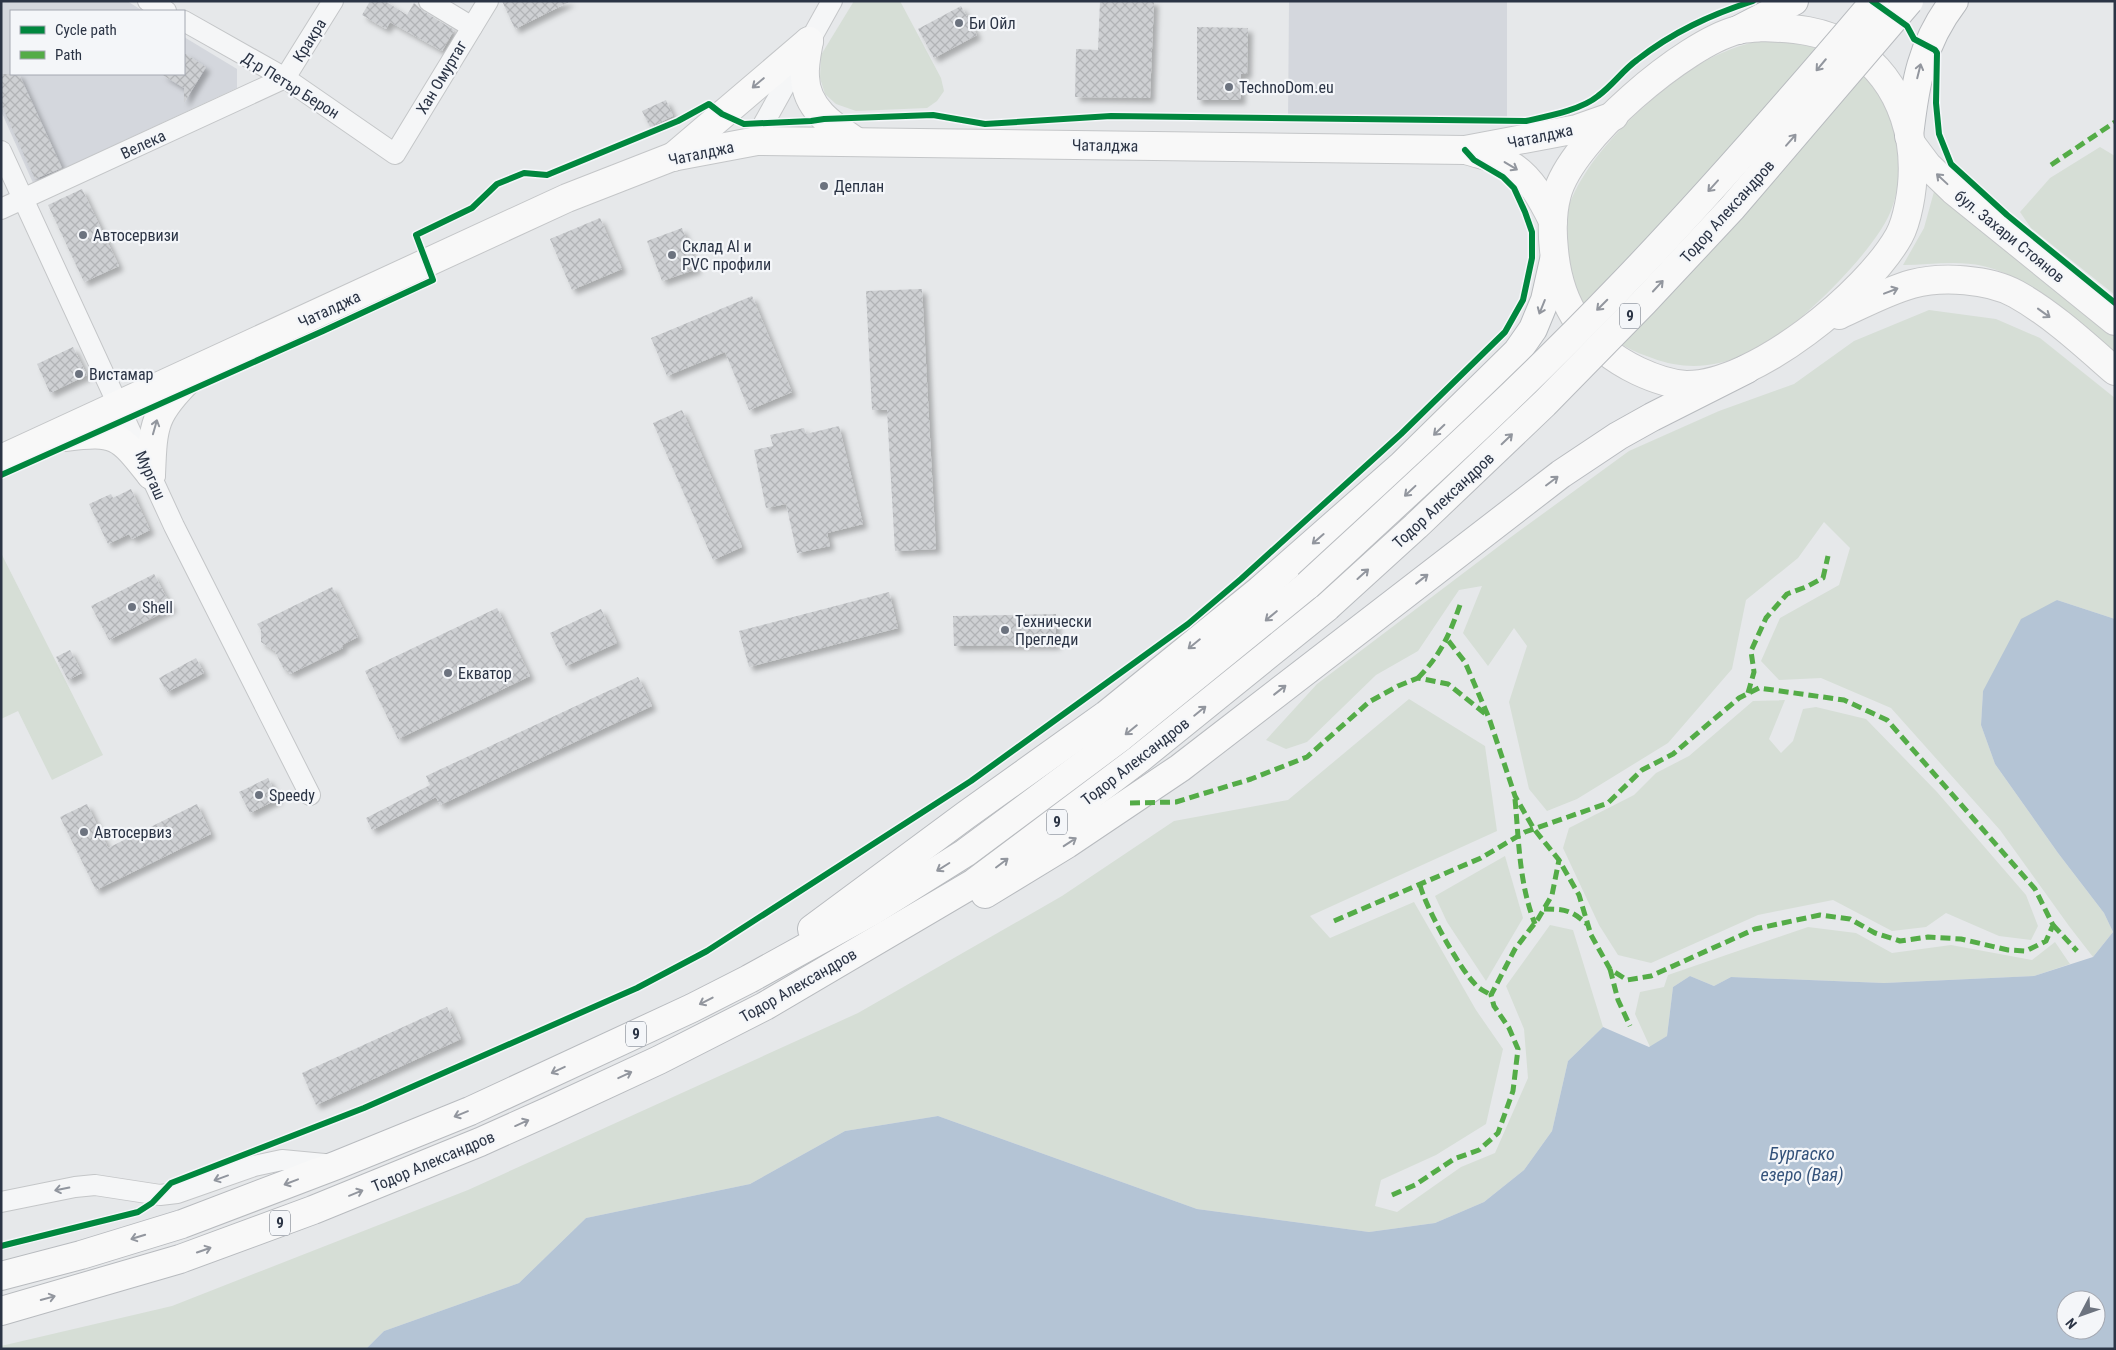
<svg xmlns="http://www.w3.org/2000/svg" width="2116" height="1350" font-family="'Roboto Condensed',sans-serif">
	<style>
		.built { fill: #d4d7dd }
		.grass { fill: #d6ded6 }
		.water { fill: #b4c4d5; fill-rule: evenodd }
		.building { fill: url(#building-cross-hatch); filter: url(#shadow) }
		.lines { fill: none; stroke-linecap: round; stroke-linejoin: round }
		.minor-casing { stroke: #c4c6c8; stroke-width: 22 }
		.secondary-casing { stroke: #c4c6c8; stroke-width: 30 }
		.trunk-casing { stroke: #b8bbbf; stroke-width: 30 }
		.minor { stroke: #f5f6f7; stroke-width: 20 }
		.secondary { stroke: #f8f8f8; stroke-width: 28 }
		.trunk { stroke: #f8f8f8; stroke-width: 28 }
		.trunk-bridge-casing { stroke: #b8bbbf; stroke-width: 30; stroke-linecap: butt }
		.trunk-bridge { stroke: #f8f8f8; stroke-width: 28 }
		.quiet { stroke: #54ac47; stroke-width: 5; stroke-dasharray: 10 5; stroke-linecap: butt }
		.cycleway-casing { stroke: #f4f6f9; stroke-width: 9 }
		.cycleway { stroke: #00873e; stroke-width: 6 }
		.oneway { stroke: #92969e }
		.oneway2 { stroke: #90959e }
		.poi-dot { fill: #6c737f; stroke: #f4f6f9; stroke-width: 2 }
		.labels { text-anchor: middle; stroke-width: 4.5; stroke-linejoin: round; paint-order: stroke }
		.shield { fill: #f4f6f9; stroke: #676e7b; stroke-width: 1 }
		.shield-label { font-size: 15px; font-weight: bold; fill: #2b3445 }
		.poi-label { font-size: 16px; fill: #2b3445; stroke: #f4f6f9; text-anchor: start }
		.street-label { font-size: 16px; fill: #2b3445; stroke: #f4f6f9 }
		.water-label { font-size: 18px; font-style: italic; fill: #34527a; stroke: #f4f6f9 }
	</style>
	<defs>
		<pattern id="building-cross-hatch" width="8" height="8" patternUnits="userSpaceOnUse" patternTransform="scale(1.25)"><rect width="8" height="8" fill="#ced0d3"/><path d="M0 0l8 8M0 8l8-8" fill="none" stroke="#b1b3b6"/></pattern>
		<filter id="shadow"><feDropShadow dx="4.5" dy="4.5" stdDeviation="2.5" flood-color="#0004"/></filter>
	</defs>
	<rect width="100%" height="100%" fill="#e6e8ea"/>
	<!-- built -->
	<g class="built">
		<path d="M1,1H127L143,11H11V74H184V37L237,69V88L33,183L1,111Z"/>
		<path d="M1289,1H1507V125L1288,121Z"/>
	</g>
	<!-- grass -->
	<g class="grass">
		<path d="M854,1H900L941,78L944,91L937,101L927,108L856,111L836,104L825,94L820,78L821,55Z"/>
		<path d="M1757,41C1778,42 1801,42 1822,50C1830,53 1837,59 1844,63C1850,67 1856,70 1861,74C1881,89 1902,134 1901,159C1901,173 1897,192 1893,205C1886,229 1858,261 1841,279C1791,331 1728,387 1652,358C1644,355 1635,352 1628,348C1603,334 1580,305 1573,278C1569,264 1562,247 1563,233C1567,171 1643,102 1692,69C1711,56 1734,47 1757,41Z"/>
		<path d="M2100,147L2115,156V295L2031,228L2020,212L2050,178Z"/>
		<path d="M1935,188L2115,336V353C2077,323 2031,277 1983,266C1957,260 1929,265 1903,265L1924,228Z"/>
		<path d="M1929,310L1996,319L2040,338L2115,398V619L2057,600L1983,691L1981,725L1995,764L2058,853L2104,913L2113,932L2093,957L2069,926L2000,830L1891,708L1821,678L1779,680L1761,661L1780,618L1839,585L1850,548L1824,522L1798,558L1746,600L1732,669L1668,743L1577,799L1547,811L1529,789L1509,702L1527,646L1514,628L1488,666L1463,633L1482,586L1459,590L1418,651L1376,675L1307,742L1286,749L1266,740L1317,684L1511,537L1629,451L1719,411L1794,384L1854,341Z"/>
		<path d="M1,553L103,755L52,780L18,711L1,719Z"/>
		<path d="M1409,699L1485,746L1497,831L1310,916L1330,938L1414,902L1476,1010L1503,1049L1486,1124L1436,1155L1381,1180L1375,1206L1397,1212L1461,1167L1495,1153L1528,1078L1524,1029L1506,986L1550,925L1573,930L1603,1027L1568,1061L1552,1131L1524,1170L1484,1202L1435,1223L1369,1232L1197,1209L938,1116L845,1131L750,1184L586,1218L519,1283L384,1331L366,1349H1V1346L172,1306L468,1190L858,1013L1062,896L1174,821L1288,800Z"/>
		<path d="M1785,700L1769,739L1781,753L1793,741L1803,709L1816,707L1866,719L1937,792L2026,895L2038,926L2031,940L1999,936L1946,913L1926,927L1892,931L1833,900L1758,915L1651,963L1618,955L1599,925L1563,848L1569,828L1634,795L1656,773L1689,756L1753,701Z"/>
		<path d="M1505,856L1523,918L1486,981L1447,922L1435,896Z"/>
		<path d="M1808,927L1856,933L1892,953L1951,945L2032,960L2055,942L2070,964L2034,976L1884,983L1731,977L1714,986L1690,976L1673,987L1667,1036L1650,1047L1635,1014L1640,992L1664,987L1668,975Z"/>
	</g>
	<!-- water -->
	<path class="water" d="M2057,600L2115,619V1349H366L384,1331L519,1283L586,1218L750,1184L845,1131L938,1116L1197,1209L1369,1232L1435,1223L1484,1202L1524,1170L1552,1131L1568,1061L1603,1027L1649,1047L1667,1036L1673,987L1690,976L1714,986L1731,977L1884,983L2034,976L2093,957L2113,932L2104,913L2058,853L1995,764L1981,725L1983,691L2021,619ZM2066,1300H2096V1330H2066Z"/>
	<!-- building -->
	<g class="building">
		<path d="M370,1H385L407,15L414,3L423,11L454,30L442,51L390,22L386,29L362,15Z"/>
		<path d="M502,1H571L515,29Z"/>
		<path d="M1100,1H1154L1150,98L1075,97L1076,49L1098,50Z"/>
		<path d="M961,6L977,35L934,58L918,29Z"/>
		<path d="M1197,27L1248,28L1247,74H1241V100H1197Z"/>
		<path d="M184,53L206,67L184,103V88L161,74H184Z"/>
		<path d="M1,74H19L62,168L35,179L1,104Z"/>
		<path d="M666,100L673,116L650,127L642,111Z"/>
		<path d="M82,189L119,266L84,282L48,205Z"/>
		<path d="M600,218L622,269L572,290L550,239Z"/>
		<path d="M682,228L697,269L662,281L647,241Z"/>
		<path d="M922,289L936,549L895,551L887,410H872L866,291Z"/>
		<path d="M752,296L792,392L749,410L725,352L667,376L651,338Z"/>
		<path d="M73,347L87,375L50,393L37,364Z"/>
		<path d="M682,410L742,547L713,560L653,423Z"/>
		<path d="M839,426L863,524L827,533L830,546L797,553L786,504L766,508L754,450L773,446L770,435L804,428L806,434Z"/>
		<path d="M131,489L150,530L132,539L129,534L108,544L89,504L111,494L113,498Z"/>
		<path d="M154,574L172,608L109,640L91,606Z"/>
		<path d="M332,587L358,637L342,645L343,648L290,674L287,669L284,670L275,651L261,642V630L257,624Z"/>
		<path d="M889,592L898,628L749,667L739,631Z"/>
		<path d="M497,608L530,676L398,739L365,671Z"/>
		<path d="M601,609L617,643L566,666L550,633Z"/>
		<path d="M1056,614V645L954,646L953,616Z"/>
		<path d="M70,650L82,673L68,680L56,657Z"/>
		<path d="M196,658L204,673L167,692L159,678Z"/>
		<path d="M638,677L652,706L440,805L436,797L372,830L366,818L430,785L426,776Z"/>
		<path d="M268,778L278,799L250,813L239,792Z"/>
		<path d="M87,804L108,848L197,804L211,834L96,890L60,817Z"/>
		<path d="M447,1007L461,1039L316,1105L302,1073Z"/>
	</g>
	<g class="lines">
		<!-- minor casing -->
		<g class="minor-casing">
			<g id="minor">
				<path d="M148,1L166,11"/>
				<path d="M429,1L472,27"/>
				<path d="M184,21L285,78L395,154L488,1"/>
				<path d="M757,141L764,123L832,1"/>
				<path d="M1,151L174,526L310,795"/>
				<path d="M1,209L285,78L333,1"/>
				<path d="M1,1202L75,1187L95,1185L160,1195L177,1193L254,1166L282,1160L335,1165"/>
			</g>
		</g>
		<!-- secondary casing -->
		<g class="secondary-casing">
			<g id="secondary">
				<path d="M1761,27C1792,28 1825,30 1852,48C1904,82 1921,146 1909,205C1907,215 1904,227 1899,236C1867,293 1754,386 1686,385C1668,384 1653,378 1638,371C1586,346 1559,307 1554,250C1552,232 1552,212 1557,194C1571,140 1685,43 1738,30C1745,28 1753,28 1761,27Z"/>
				<path d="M809,41C807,52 804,65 805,77C806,109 833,126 857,142"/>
				<path d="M1912,145L1927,165L1953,190L2115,321"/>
				<path d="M1469,151C1482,155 1498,158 1510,165C1531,177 1543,201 1553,221"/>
				<path d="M673,157L809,41"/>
				<path d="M1839,315C1863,304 1887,291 1912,284C1942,276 1989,279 2016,294C2052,314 2084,344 2115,371"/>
				<path d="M66,437C117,430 120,436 151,475"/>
				<path d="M1,459L567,198L672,157L757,141L1465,150L1577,129L1614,116"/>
				<path d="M151,475C153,425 153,414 191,377"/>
			</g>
		</g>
		<!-- trunk casing -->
		<g class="trunk-casing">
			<g id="trunk">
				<path d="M1738,30L1794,1"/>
				<path d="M1909,136C1915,84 1921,44 1954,1"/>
				<path d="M985,894L1067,844L1180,768L1561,474L1618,436L1652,417L1747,369"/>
				<path d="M812,929L966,815L1106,715L1260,590L1402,465L1517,352L1533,329L1545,300L1554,260"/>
				<path d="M1,1276L81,1255L182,1224L337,1165L470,1111L692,1008L749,979L874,910L965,853L1121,737L1308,585"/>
				<path d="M1,1311L180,1259L313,1210L480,1142L549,1111L659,1060L765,1006L974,883L1139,759L1327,607"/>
			</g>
		</g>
		<!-- minor -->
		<use href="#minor" class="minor"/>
		<!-- secondary -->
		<use href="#secondary" class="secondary"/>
		<!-- trunk -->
		<use href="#trunk" class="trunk"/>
		<!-- trunk-bridge casing -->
		<g class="trunk-bridge-casing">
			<g id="trunk-bridge">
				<path d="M1308,585C1412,489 1518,393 1616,291C1706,198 1791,100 1875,1"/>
				<path d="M1327,607L1416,526L1544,404L1644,302L1732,208L1909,1"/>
			</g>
		</g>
		<!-- trunk-bridge -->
		<use href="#trunk-bridge" class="trunk-bridge"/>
		<!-- quiet -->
		<g class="quiet">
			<path d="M2051,165L2115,122"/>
			<path d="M1418,678C1441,654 1449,636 1460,605"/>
			<path d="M1748,693L1754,672L1751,651L1766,618L1787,594L1806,587L1823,578L1828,556"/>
			<path d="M1515,799C1519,842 1519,883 1535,924"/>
			<path d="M1130,803L1176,802L1251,779L1307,757L1369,702L1398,686L1418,678L1448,684L1488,716"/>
			<path d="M1420,885C1425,906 1459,968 1475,984C1479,989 1486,992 1491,995"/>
			<path d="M1544,909C1565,909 1571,910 1587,924"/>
			<path d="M1334,921L1481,858L1525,832L1608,803L1642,770L1673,754L1739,698L1759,688L1844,700L1887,720L2035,889L2053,925L2046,941L2026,951L2008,950L1961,939L1928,937L1900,941L1875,933L1850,919L1820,915L1755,929L1651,976L1627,980L1610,969L1591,935L1579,895L1559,860L1534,829L1515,796L1489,718L1465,662L1447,639"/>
			<path d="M2053,925L2077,951"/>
			<path d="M1610,969L1618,1000L1630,1026"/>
			<path d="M1392,1195L1415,1185L1454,1159L1479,1150L1498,1133L1513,1091L1518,1049L1509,1028L1494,1006L1491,995L1515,949L1538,919L1552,895L1559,860"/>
		</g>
		<!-- cycleway casing -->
		<g class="cycleway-casing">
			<g id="cycleway">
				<path d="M1872,1L1907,26L1914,39L1935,50L1937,53L1936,103L1939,134L1951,164L2007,215L2115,303"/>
				<path d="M1,475L323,331L433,280L416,235L472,208L497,184L524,173L547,175L678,121L709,104L722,114L744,124L811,121L824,119L933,115L985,124L1111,116L1526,121C1548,116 1581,110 1598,96C1613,85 1623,70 1637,60C1673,32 1710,15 1753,1"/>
				<path d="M1,1246L138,1212L152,1203L171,1183L364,1108L637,988L707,951L971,781L1188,624L1241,579L1401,434L1505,332L1523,300L1532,258V232L1525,212L1514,188L1503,177L1474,160L1465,150"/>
			</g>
		</g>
		<!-- cycleway -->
		<use href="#cycleway" class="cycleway"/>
	</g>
	<!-- one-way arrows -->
	<defs><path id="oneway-shaft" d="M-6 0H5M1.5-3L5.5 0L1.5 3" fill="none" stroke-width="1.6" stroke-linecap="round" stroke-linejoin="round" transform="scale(1.25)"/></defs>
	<g class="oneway">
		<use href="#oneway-shaft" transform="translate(1821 65) rotate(130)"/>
		<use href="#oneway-shaft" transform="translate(1919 71) rotate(-76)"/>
		<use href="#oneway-shaft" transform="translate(758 83) rotate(140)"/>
		<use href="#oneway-shaft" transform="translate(1791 140) rotate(-49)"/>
		<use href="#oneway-shaft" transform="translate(1511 166) rotate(31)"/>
		<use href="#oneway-shaft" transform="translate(1942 179) rotate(-137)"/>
		<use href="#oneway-shaft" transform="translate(1713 186) rotate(132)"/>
		<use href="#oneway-shaft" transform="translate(1658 286) rotate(-47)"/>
		<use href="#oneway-shaft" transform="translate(1891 291) rotate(-21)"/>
		<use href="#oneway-shaft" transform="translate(1602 305) rotate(135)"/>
		<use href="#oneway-shaft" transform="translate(1542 307) rotate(112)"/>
		<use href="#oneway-shaft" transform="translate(2044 313) rotate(36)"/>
		<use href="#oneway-shaft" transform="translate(155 427) rotate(-74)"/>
		<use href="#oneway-shaft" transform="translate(1439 430) rotate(136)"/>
		<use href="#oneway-shaft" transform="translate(1507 439) rotate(-44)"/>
		<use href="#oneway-shaft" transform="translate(1552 481) rotate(-37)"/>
		<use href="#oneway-shaft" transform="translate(1410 491) rotate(137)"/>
		<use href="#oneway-shaft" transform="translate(1318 539) rotate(139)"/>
		<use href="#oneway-shaft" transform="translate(1363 574) rotate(-42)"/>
		<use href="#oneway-shaft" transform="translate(1422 579) rotate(-38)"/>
		<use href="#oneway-shaft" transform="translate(1271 616) rotate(140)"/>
		<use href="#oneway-shaft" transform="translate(1194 644) rotate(141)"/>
		<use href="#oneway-shaft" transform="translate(1280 690) rotate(-38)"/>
		<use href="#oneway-shaft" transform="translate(1200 711) rotate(-39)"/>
		<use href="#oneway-shaft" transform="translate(1131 730) rotate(141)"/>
		<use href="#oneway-shaft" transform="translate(1070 842) rotate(-33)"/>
		<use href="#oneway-shaft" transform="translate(1002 863) rotate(-37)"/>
		<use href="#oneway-shaft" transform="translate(943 867) rotate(148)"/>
		<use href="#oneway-shaft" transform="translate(706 1001) rotate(153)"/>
		<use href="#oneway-shaft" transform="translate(558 1070) rotate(155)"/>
		<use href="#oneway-shaft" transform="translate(625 1075) rotate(-25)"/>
		<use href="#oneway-shaft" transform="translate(461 1114) rotate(158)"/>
		<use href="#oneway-shaft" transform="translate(522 1123) rotate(-24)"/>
		<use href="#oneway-shaft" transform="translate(291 1182) rotate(159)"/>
		<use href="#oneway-shaft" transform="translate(356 1193) rotate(-22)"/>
		<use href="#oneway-shaft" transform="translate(138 1237) rotate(163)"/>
		<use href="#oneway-shaft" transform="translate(204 1250) rotate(-19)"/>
		<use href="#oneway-shaft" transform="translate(48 1298) rotate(-15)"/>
	</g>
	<g class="oneway2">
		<use href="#oneway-shaft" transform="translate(221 1178) rotate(160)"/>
		<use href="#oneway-shaft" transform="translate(62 1189) rotate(169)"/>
	</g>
	<!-- markers -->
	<g class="poi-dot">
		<circle cx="959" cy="23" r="5"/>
		<circle cx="1229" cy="87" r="5"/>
		<circle cx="824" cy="186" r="5"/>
		<circle cx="83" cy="235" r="5"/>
		<circle cx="672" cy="255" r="5"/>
		<circle cx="79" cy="374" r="5"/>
		<circle cx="132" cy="607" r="5"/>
		<circle cx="1005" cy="630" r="5"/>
		<circle cx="448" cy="673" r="5"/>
		<circle cx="259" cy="795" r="5"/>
		<circle cx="84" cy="832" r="5"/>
	</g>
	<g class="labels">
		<!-- shield labels -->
		<g class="shield">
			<rect x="1620" y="303.5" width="20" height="25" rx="4"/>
			<rect x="1047" y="809.5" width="20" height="25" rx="4"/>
			<rect x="626" y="1021.5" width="20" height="25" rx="4"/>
			<rect x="270" y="1210.5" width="20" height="25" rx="4"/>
		</g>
		<g class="shield-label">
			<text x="1630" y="321">9</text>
			<text x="1057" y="827">9</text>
			<text x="636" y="1039">9</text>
			<text x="280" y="1228">9</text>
		</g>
		<!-- poi labels -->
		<g class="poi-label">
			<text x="969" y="29">Би Ойл</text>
			<text x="1239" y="93">TechnoDom.eu</text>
			<text x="834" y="192">Деплан</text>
			<text x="93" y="241">Автосервизи</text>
			<text x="682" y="252">Склад Al и<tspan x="682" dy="18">PVC профили</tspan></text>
			<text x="89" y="380">Вистамар</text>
			<text x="142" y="613">Shell</text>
			<text x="1015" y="627">Технически<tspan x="1015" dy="18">Прегледи</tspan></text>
			<text x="458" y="679">Екватор</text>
			<text x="269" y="801">Speedy</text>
			<text x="94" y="838">Автосервиз</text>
		</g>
		<!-- street labels -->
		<g class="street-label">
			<text transform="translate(309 40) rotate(-58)" y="6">Кракра</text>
			<text transform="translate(441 77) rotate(-59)" y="6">Хан Омуртаг</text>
			<text transform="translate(291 85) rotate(32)" y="6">Д-р Петър Берон</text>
			<text transform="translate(1540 136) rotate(-12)" y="6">Чаталджа</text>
			<text transform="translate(143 144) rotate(-25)" y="6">Велека</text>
			<text transform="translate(1105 145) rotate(1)" y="6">Чаталджа</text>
			<text transform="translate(701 153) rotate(-12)" y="6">Чаталджа</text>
			<text transform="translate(1727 211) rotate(-48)" y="6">Тодор Александров</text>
			<text transform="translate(2010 236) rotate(39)" y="6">бул. Захари Стоянов</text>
			<text transform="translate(329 309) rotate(-25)" y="6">Чаталджа</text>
			<text transform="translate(151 475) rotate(66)" y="6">Мургаш</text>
			<text transform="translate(1443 500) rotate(-43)" y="6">Тодор Александров</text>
			<text transform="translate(1135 761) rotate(-38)" y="6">Тодор Александров</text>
			<text transform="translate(798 985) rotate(-30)" y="6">Тодор Александров</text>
			<text transform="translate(433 1161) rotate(-23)" y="6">Тодор Александров</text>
		</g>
		<!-- water labels -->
		<g class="water-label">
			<text x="1802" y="1160">Бургаско<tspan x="1802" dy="21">езеро (Вая)</tspan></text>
		</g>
	</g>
	<!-- border -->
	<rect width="2116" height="1350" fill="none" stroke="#2b3445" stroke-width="5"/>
	<!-- legend -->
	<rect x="10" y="10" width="175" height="65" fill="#f4f6f9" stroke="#a4a8b1"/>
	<rect x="20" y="26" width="25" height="8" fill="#00873e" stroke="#a4a8b1"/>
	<text x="55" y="35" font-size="15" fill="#2b3445">Cycle path</text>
	<rect x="20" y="51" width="25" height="8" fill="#54ac47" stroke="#a4a8b1"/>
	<text x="55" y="60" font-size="15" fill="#2b3445">Path</text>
	<!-- north arrow -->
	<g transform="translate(2081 1315) rotate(229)"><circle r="24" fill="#f4f6f9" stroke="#a4a8b1"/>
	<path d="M0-4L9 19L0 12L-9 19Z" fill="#6c737f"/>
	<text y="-8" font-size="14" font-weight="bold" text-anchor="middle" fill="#2b3445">N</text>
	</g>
</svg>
